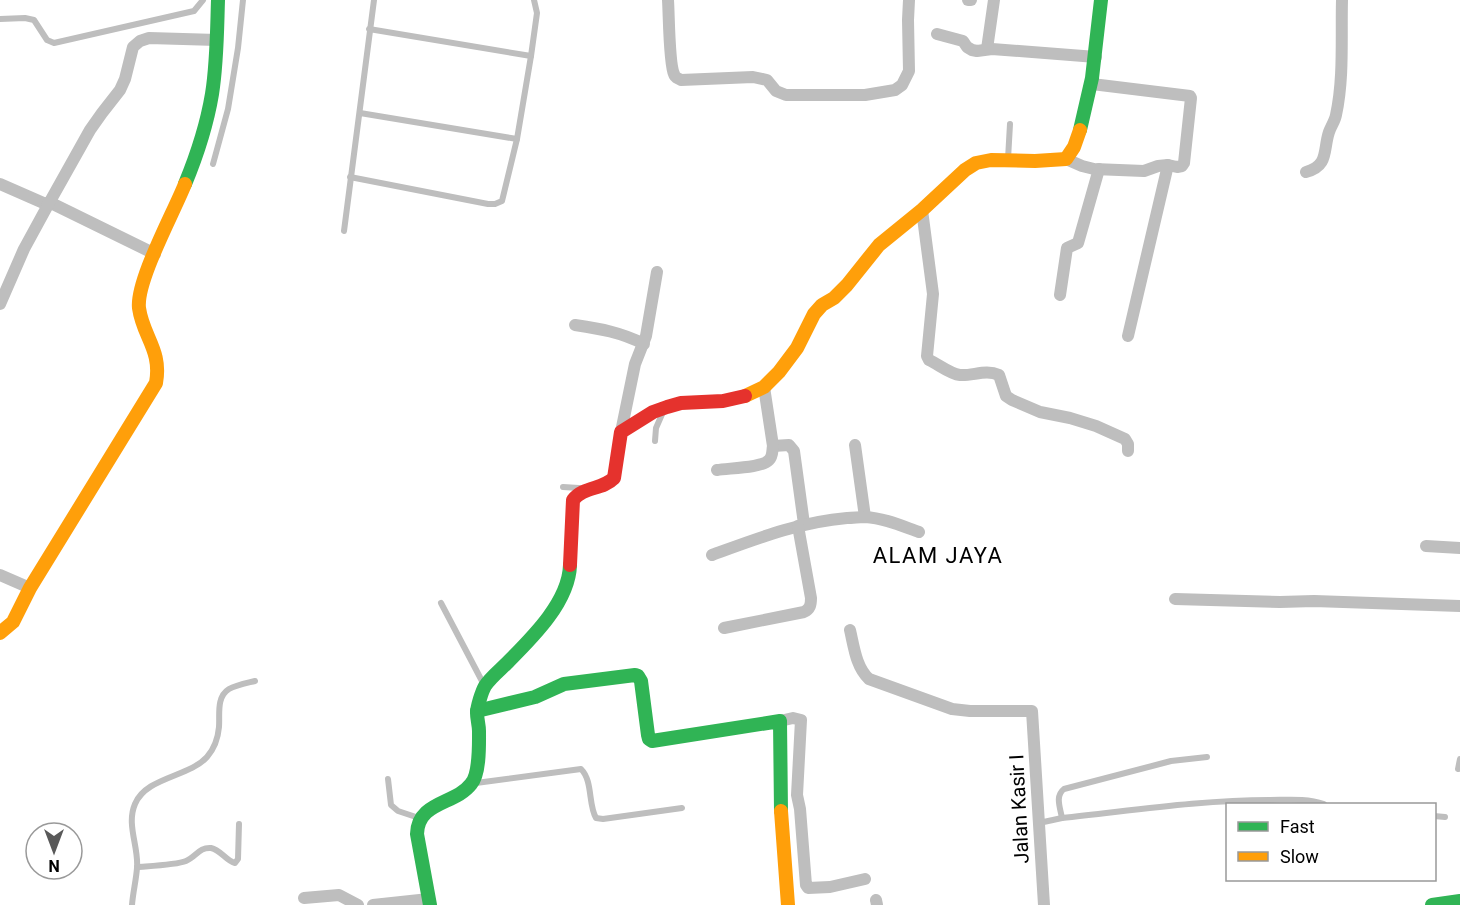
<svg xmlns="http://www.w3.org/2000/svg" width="1460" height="905" font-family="Roboto,sans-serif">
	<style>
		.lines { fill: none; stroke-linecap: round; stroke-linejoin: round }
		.lane { stroke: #bebebe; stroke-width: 6 }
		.street { stroke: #bebebe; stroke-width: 12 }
		.fast { stroke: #30b455; stroke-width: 14 }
		.slow { stroke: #ff9f0a; stroke-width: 14 }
		.jam { stroke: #e5322d; stroke-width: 14 }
		.labels { text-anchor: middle; stroke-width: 4.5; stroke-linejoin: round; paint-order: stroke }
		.street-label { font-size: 20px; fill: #000; stroke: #fff }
		.quarter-label { font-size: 22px; letter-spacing: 1.5px; fill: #000; stroke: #fff }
	</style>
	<rect width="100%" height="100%" fill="#fff"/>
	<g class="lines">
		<!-- lane -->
		<g class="lane">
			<path d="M0,19L25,18L34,20L47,40L54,43L194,11L203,0"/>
			<path d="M369,29L531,56"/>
			<path d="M360,113L517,139"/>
			<path d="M1008,159L1010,124"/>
			<path d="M213,164L228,109L238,48L243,0"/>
			<path d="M350,177L488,204H495L502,201L517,139L531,56L537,13L534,0"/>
			<path d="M344,231L374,0"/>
			<path d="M655,441L656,428L663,412"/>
			<path d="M563,487L579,488"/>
			<path d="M441,603L483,683"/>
			<path d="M1458,769L1460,759"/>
			<path d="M388,779L391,805L398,811L419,818"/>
			<path d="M476,783L581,769C593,781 588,804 596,818L603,819L682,808"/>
			<path d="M1434,816L1445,817"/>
			<path d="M1062,818C1060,807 1055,796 1064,789L1171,761L1207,757"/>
			<path d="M1039,823L1062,818C1130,811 1200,800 1269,800C1287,800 1306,798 1324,804"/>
			<path d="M137,867C149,866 176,865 186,861C196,857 199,847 211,848C221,850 226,861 235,863L238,859L239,824"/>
			<path d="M132,905C133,892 136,881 137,868C139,847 126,825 135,804C146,777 189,777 207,757C214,749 218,738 219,727C220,715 216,697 229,689C236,685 247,683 255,681"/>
		</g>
		<!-- street -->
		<g class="street">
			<path d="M668,0C669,14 669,64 674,74C675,78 678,78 681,80L753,77L767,80L776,91L786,95H865L895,90L902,85L909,71L908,20L909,0"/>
			<path d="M968,0H971"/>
			<path d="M937,34L963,41L967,47L972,50L977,51L992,49L1096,57"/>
			<path d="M987,49L994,0"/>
			<path d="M1066,159L1082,166L1094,169L1144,171L1158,166L1168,165L1177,167L1182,166L1184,163L1191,98L1190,96L1092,84"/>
			<path d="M1306,172C1329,166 1323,150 1329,132C1331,126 1335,121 1336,115C1344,78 1341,38 1342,0"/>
			<path d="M0,184L48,205"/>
			<path d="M49,202L155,254"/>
			<path d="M922,210L933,294L927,356L929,360C938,364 950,374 960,375C973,376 986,369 999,375L1006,396L1012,400L1040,412L1070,418L1096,426L1125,439L1128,444V451"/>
			<path d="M1060,295L1067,248L1078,243L1099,169"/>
			<path d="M0,304L24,249L48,205L90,130L102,113L120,90L125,79L133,47L140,41L149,38L217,40"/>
			<path d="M575,325C601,329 620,332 644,344"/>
			<path d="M1128,336L1168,165"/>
			<path d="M621,432L635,364L646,336L657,272"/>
			<path d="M855,445L865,517"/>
			<path d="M773,446L789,445L794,451L804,524"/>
			<path d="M717,470C729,468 762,468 769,460C773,456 772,451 773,446L764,387"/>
			<path d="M1426,546L1460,548"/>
			<path d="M712,555C756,539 799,522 847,518C853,518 859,517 865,517C884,518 902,526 919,532"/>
			<path d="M0,575L30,588"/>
			<path d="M1175,599L1280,602L1314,601L1460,606"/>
			<path d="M724,628L804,612C810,609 811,605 811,598L798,526"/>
			<path d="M850,630C854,647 856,667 869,679L952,709L970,711H1032L1044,905"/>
			<path d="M780,721L793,718L801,720L797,795L800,809L806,885L808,888L830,887L865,879"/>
			<path d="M304,898L339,895L358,905"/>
			<path d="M876,900L877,905"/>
			<path d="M373,905L429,899"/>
		</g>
		<!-- fast -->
		<g class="fast">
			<path d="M1080,130L1092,78L1101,0"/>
			<path d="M185,184C197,155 207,124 212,94C217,63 217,31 218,0"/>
			<path d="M477,711L535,697L564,684L635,675L638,676L641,681L648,735L649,739L652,741L780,721L781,811"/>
			<path d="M430,905L417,834C418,801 455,805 471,784C480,774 479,744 479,731C479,725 477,719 477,713C477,707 482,691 485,686C490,678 500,670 507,663C532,638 569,602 570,565"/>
			<path d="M1432,905L1460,901"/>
		</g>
		<!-- slow -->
		<g class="slow">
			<path d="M745,396L764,387L779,372L797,348L814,314L822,305L834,298L847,285L879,245L922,210L965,170L976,163L991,160L1035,161L1066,159L1074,147L1080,130"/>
			<path d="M0,633L13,622L30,588L156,383C162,350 143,337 139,308C136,281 174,212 185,184"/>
			<path d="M781,811L788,905"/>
		</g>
		<!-- jam -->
		<path class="jam" d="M570,565L573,500C584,486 602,490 614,478L621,432L653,412L667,407L681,403L723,401L745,396"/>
	</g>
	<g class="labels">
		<!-- street labels -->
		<g class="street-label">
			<text transform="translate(1019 809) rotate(-93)" y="7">Jalan Kasir I</text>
		</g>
		<!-- quarter labels -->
		<g class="quarter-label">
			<text x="938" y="563">ALAM JAYA</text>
		</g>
	</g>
	<!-- legend -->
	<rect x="1226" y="803" width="210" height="78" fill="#ffffff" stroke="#999999" stroke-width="1.5"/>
	<rect x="1238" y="822" width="30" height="9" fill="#30b455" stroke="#999999" stroke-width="1.5"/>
	<text x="1280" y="833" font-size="18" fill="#000000">Fast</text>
	<rect x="1238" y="852" width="30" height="9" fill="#ff9f0a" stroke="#999999" stroke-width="1.5"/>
	<text x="1280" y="863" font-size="18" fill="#000000">Slow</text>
	<!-- north arrow -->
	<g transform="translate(54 851) rotate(180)"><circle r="28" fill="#ffffff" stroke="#999999" stroke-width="1.5"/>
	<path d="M0-4.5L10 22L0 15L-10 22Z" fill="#595959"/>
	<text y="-9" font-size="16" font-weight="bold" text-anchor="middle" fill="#000000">N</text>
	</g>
</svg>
